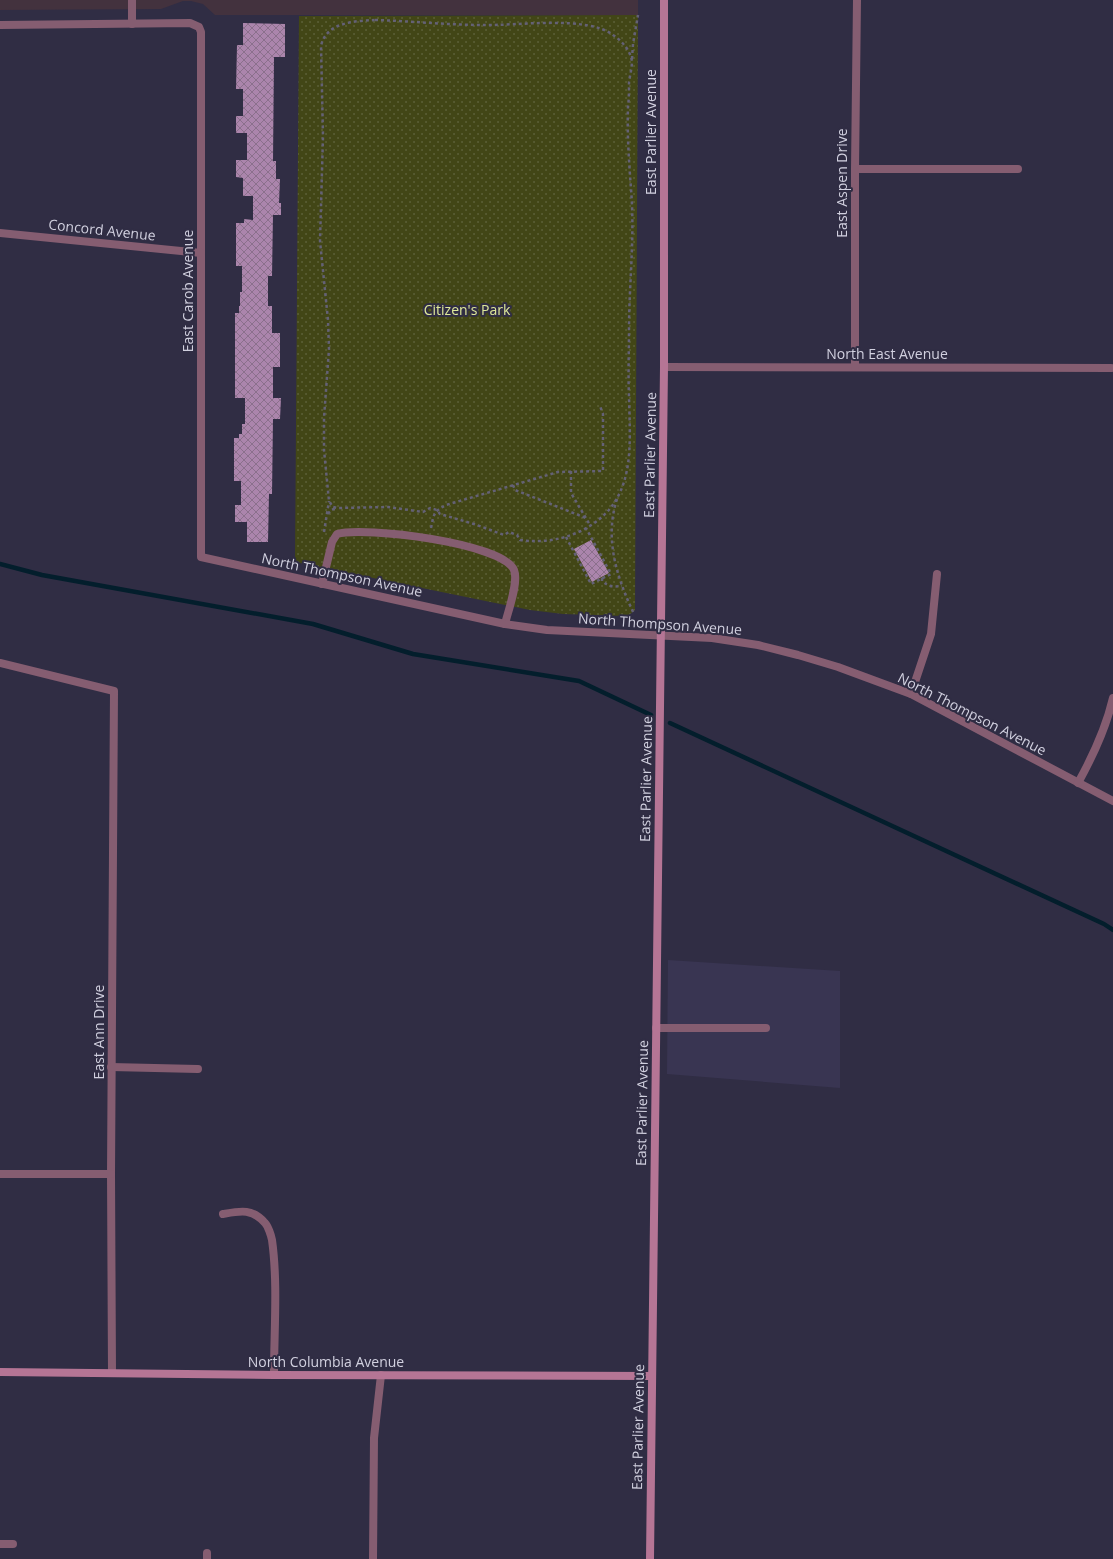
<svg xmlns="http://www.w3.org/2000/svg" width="1113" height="1559" font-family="'Open Sans',sans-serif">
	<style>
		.built { fill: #393552 }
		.education { fill: #43323e }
		.park { fill: url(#park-dots) }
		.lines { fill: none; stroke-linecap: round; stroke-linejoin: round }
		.stream { stroke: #031e2c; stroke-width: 4.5 }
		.building { fill: url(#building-cross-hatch) }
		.path { stroke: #646176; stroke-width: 2.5; stroke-dasharray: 3 3; stroke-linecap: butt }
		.lane { stroke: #855d71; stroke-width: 8 }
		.street { stroke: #855d71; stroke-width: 8 }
		.secondary { stroke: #b57595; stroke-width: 8 }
		.labels { text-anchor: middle; stroke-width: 4; stroke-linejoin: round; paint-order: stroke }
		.street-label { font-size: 14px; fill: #d1d0df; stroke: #302d44 }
		.park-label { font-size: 14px; fill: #dee899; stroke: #302d44 }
	</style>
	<defs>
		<pattern id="park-dots" width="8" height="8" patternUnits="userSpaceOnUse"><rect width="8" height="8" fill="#424616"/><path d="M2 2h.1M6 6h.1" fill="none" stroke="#5c6037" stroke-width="1.8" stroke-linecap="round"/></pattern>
		<pattern id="building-cross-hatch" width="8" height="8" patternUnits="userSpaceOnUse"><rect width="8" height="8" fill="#ab85ac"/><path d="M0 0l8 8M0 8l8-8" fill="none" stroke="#8b708c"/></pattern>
	</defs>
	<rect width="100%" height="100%" fill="#302d44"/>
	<!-- built -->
	<path class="built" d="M668,960L840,971V1088L667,1074Z"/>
	<!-- education -->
	<path class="education" d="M0,0H638V15H215L203,4L191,1H183L161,9L0,10Z"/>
	<!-- park -->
	<path class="park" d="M638,15L635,610L628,616H624L563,614L530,610L295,562L299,16Z"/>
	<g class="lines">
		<!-- stream -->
		<g class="stream">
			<path d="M0,564L42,575L313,624L413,654L579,681L651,715"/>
			<path d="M670,723L1104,924L1113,930"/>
		</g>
	</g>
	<!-- building -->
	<g class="building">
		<path d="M243,23L285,24V57H274L273,161H276V179H280L279,203H281V215H273L272,276H268V306H272V333H280V367H273V398H281L280,419H273L272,494H269L268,542H247V522H235V505H241V481H234V438H239V434H242V424H245V398H235V313H239V306H240V292H242V266H236V223H244V219L253,220V196H243V178L236,177V160H247V133H236V116H243V89H236L237,45H243Z"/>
		<path d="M591,540L609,573L592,582L574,549Z"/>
	</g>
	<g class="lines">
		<!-- path -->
		<g class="path">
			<path d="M375,20C411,21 447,25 483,25C516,26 587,15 613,35C622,41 630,50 632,61C632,68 630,75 629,82C629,90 629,99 628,107C627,134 629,162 631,189C635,237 629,283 629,330C629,352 628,374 629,396C630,449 637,503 581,531C561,540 542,543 520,540L517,535L509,532L504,535L474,524L440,514L437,510L430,508L423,512L388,507L337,508L333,507L329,501L324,450V418L329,349L328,320L320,241L323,136L321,46C326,22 355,21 375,20Z"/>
			<path d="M632,59L633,44L638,15"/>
			<path d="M571,471V493L590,525"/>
			<path d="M513,485L515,490L586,518"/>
			<path d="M617,499C604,539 617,578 634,614"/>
			<path d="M328,514L331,510L337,508"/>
			<path d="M431,528C434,514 433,512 446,505L558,472L603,471V414L600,406"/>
			<path d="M324,532L329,501"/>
			<path d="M566,537L591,584L611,574L586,528"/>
			<path d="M602,578V581C609,587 613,587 622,586"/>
		</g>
		<!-- lane -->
		<g class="lane">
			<path d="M132,0V24"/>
			<path d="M322,584L332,542L337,534C364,526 503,543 514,570C519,582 508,611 505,624"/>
			<path d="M656,1028H766"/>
			<path d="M223,1214C240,1211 252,1208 265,1223C268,1226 271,1235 272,1240C278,1283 274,1331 274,1375"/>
			<path d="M373,1559L374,1438L381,1375"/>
		</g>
		<!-- street -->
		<g class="street">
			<path d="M0,25L190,23L199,27L201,32V557L505,624L547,630L712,638L758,645L798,655L838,667L911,694L1113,801"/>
			<path d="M855,169H1018"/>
			<path d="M0,233L201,253"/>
			<path d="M664,367L1111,368"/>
			<path d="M855,367V169L857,0"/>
			<path d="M0,663L114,691L111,1174L112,1373"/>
			<path d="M911,694L931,634L937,574"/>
			<path d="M1078,783C1093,756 1106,728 1113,698"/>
			<path d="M111,1067L198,1069"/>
			<path d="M0,1174H111"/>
			<path d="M0,1544H13"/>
			<path d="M207,1559V1553"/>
		</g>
		<!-- secondary -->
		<g class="secondary">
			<path d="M0,1372L274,1375L652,1376"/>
			<path d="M650,1559L664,367V0"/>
		</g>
	</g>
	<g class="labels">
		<!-- street labels -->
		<g class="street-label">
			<text transform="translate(651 132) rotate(-90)" y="5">East Parlier Avenue</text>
			<text transform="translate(842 183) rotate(-90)" y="5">East Aspen Drive</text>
			<text transform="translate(102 230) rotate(6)" y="5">Concord Avenue</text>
			<text transform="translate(188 291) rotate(-90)" y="5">East Carob Avenue</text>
			<text x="887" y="359">North East Avenue</text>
			<text transform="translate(650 455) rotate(-89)" y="5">East Parlier Avenue</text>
			<text transform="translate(342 575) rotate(12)" y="5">North Thompson Avenue</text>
			<text transform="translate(660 624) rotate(4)" y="5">North Thompson Avenue</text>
			<text transform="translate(972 714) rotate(27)" y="5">North Thompson Avenue</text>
			<text transform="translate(646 779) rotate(-89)" y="5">East Parlier Avenue</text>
			<text transform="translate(99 1032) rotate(-90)" y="5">East Ann Drive</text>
			<text transform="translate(642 1103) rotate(-89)" y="5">East Parlier Avenue</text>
			<text x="326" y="1367">North Columbia Avenue</text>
			<text transform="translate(638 1427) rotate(-89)" y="5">East Parlier Avenue</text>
		</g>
		<!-- park labels -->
		<g class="park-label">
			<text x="467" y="315">Citizen's Park</text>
		</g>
	</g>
</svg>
